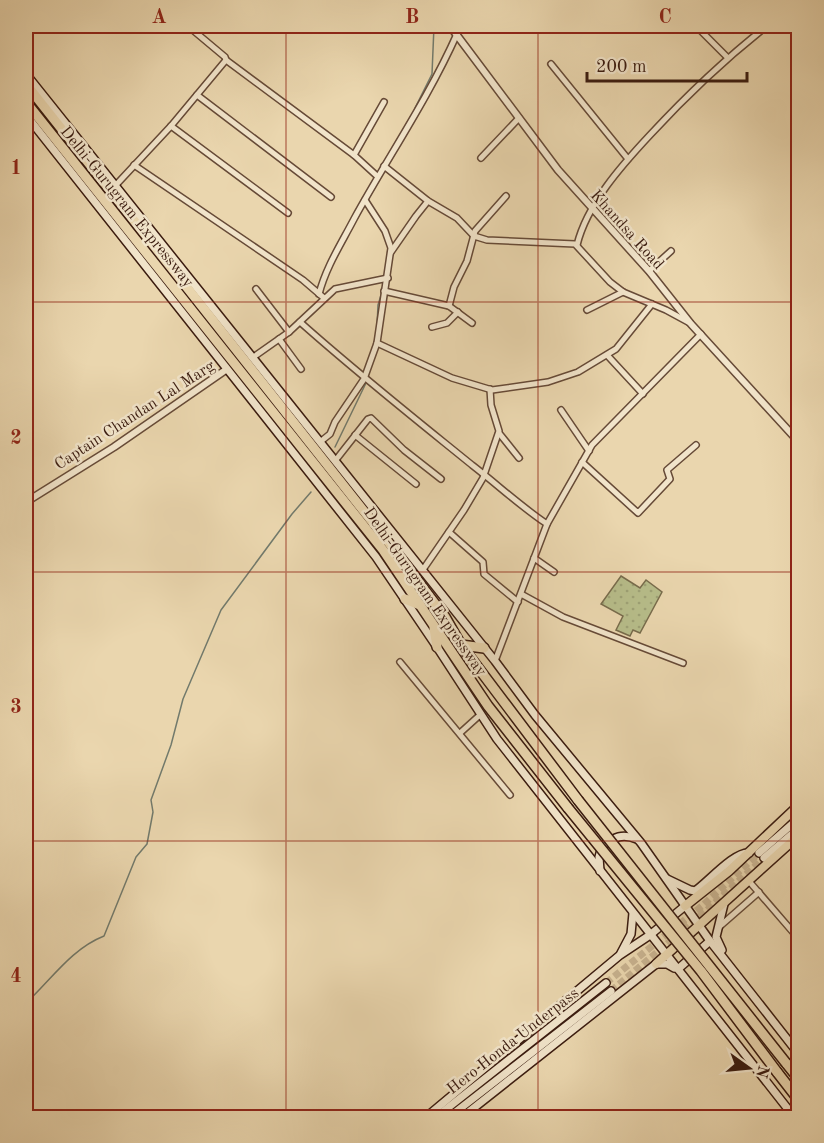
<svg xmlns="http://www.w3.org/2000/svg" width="824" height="1143" font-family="'Old Standard TT',serif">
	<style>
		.grass { fill: url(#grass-dots); stroke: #786c4c; stroke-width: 1.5 }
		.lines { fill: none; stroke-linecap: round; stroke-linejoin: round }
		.stream { stroke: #727a6c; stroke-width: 1.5 }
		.secondary-tunnel { stroke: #c7b18e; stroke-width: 7; stroke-dasharray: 7 3.5; stroke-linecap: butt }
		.minor-casing { stroke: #664a37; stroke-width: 8 }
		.tertiary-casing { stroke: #664a37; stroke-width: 9 }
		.secondary-casing { stroke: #3a1b0f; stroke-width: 10 }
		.trunk-casing { stroke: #3a1b0f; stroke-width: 11 }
		.motorway-casing { stroke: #3a1b0f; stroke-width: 12 }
		.minor { stroke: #f1e4ca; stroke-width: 5 }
		.tertiary { stroke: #f1e4ca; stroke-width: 6 }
		.secondary { stroke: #f1e4ca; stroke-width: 7 }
		.trunk { stroke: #ead6ae; stroke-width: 8 }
		.motorway { stroke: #ead6ae; stroke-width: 9 }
		.motorway-bridge-casing { stroke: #3a1b0f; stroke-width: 12; stroke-linecap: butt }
		.motorway-bridge { stroke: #ead6ae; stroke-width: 9 }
		.grid { fill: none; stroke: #8f2418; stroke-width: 1.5; stroke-opacity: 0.55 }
		.labels { text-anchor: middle; stroke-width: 5; stroke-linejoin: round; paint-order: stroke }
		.street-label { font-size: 16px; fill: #3a1b0f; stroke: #f1e4ca }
		.neatline { fill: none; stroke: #8f2418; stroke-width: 2 }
		.grid-label { font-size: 20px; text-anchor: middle; font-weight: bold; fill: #8f2418 }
	</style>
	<defs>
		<pattern id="grass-dots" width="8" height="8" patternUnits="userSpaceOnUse" patternTransform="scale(1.5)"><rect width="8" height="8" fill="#b7bd8a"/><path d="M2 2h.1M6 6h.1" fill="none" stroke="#9ea276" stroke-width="1.8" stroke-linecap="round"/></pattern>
	</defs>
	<rect width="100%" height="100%" fill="#ead6ae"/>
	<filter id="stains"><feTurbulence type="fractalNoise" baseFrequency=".00333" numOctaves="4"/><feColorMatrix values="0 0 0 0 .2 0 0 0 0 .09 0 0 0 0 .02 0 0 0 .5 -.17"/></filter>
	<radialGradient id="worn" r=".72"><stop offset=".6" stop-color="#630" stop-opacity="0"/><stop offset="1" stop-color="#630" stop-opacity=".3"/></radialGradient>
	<!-- grass -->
	<path class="grass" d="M621,576L640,588L646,580L662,592L640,633L633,630L630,636L616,630L623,616L601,604Z"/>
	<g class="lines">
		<!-- stream -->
		<g class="stream">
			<path d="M415,108L432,74L434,26"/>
			<path d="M377,326L378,305L382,292"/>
			<path d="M335,447L366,383"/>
			<path d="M26,1003C51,980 71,949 104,936L136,857L147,844L153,812L151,800L171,745L183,699L221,610L292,514L311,492"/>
		</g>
		<!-- secondary-tunnel -->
		<g class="secondary-tunnel">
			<path d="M606,983L702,906L759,853"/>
			<path d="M611,991L707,910L764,858"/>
		</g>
		<!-- minor casing -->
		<g class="minor-casing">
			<g id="minor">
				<path d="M574,26H581"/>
				<path d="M696,26L727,57"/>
				<path d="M226,60L354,155L377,176"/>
				<path d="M551,64L628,159"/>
				<path d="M197,95L331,197"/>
				<path d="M171,126L288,213"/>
				<path d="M354,155L384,102"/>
				<path d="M481,158L519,118"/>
				<path d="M134,165L303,280L324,298"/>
				<path d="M384,166L428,201L457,218L474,236L487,240L575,244L610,282L623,292L666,310L690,323"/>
				<path d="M115,186L171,126L226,60L225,57L188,26"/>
				<path d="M577,245C587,204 622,165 650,135C687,95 725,59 767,26"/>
				<path d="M391,252L416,216L428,201"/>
				<path d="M649,271L671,251"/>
				<path d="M256,289L289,332"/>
				<path d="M384,291L449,306L472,323"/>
				<path d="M319,294C326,267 341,244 354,219C388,157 428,99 457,34"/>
				<path d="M449,306L454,287L467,261L475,231L506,196"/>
				<path d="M587,310L623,292"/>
				<path d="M300,322C356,372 414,418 472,465C498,485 520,506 547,524"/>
				<path d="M432,327L447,323L458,312"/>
				<path d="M279,339L301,369"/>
				<path d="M377,343L452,378L492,390L548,382L578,372L616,349L652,304"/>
				<path d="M607,355L643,394"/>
				<path d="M252,358L289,332L335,289L388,278"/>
				<path d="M561,410L589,451"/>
				<path d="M499,433L519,458"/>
				<path d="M355,435L416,484"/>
				<path d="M320,442L330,434L335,422L364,379L377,343L391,248L385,231L365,200"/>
				<path d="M335,461L368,419L371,418L404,450L441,479"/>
				<path d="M582,462L638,513L670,479L667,470L696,445"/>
				<path d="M449,532L483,562L484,574L518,602"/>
				<path d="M534,558L554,572"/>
				<path d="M422,571L464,510L483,478L499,431L491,405L490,389"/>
				<path d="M521,594L563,617L683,663"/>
				<path d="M495,661L547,524L592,445L701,334"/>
				<path d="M400,662L510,795"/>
				<path d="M460,733L481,714"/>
				<path d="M748,880L798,938"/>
				<path d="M719,927L759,892"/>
			</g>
		</g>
		<!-- tertiary casing -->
		<g class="tertiary-casing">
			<g id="tertiary">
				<path d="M450,26L558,170L649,271L691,324L798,441"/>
				<path d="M26,502L114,447L227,369"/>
			</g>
		</g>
		<!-- secondary casing -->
		<g class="secondary-casing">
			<g id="secondary">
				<path d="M26,74L495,661L535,715L641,843L710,941L798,1053"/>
				<path d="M26,115L376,557L437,647L497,739L795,1118"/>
				<path d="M759,853L798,819"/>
				<path d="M764,858L798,829"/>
				<path d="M600,871L599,857L602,846C615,837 622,833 637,839"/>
				<path d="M667,879L690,890L695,891C708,882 735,851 749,853"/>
				<path d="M722,950L716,937L724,904"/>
				<path d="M621,953L631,934L633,913"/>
				<path d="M678,969L710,941"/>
				<path d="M425,1118L620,955L650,935L685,906"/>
				<path d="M435,1118L606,983"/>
				<path d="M448,1118L611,991"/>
				<path d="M461,1118L656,964H667L674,968"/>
			</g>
		</g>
		<!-- trunk casing -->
		<g class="trunk-casing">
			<g id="trunk">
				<path d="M685,906L729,871L798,806"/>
				<path d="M656,964L798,836"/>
			</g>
		</g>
		<!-- motorway casing -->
		<g class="motorway-casing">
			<g id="motorway">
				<path d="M26,84L389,543L445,617L461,645L578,800"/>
				<path d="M26,102L383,550L488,706L568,808"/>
				<path d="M405,599L420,605"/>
				<path d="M434,628L437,647"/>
				<path d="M461,645L484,648"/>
				<path d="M786,1063L798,1078"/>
				<path d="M777,1072L798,1099"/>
			</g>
		</g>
		<!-- minor -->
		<use href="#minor" class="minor"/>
		<!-- tertiary -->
		<use href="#tertiary" class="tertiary"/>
		<!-- secondary -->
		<use href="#secondary" class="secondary"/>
		<!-- trunk -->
		<use href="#trunk" class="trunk"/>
		<!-- motorway -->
		<use href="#motorway" class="motorway"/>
		<!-- motorway-bridge casing -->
		<g class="motorway-bridge-casing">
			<g id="motorway-bridge">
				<path d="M578,800L786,1063"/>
				<path d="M568,808L701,971L777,1072"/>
			</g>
		</g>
		<!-- motorway-bridge -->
		<use href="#motorway-bridge" class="motorway-bridge"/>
	</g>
	<!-- grid -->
	<path class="grid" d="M286,26V1118M538,26V1118M26,302H798M26,572H798M26,841H798"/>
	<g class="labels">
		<!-- street labels -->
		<g class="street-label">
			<text transform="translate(128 206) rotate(51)" y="6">Delhi-Gurugram Expressway</text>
			<text transform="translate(628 229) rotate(48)" y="6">Khandsa Road</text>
			<text transform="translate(134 414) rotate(-33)" y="6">Captain Chandan Lal Marg</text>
			<text transform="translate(426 591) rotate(55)" y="6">Delhi-Gurugram Expressway</text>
			<text transform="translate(512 1040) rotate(-38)" y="6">Hero Honda Underpass</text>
		</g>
	</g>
	<!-- margin -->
	<rect width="824" height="1143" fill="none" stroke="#ead6ae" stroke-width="66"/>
	<!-- north arrow -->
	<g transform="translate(749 1068) rotate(105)" stroke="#f1e4ca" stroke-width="4.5" paint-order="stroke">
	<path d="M0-4.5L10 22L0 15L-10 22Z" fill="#3a1b0f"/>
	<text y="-9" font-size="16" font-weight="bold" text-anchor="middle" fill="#3a1b0f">N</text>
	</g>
	<!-- scale -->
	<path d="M587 72v9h160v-9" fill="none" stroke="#3a1b0f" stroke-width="3"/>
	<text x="596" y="72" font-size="18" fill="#3a1b0f" stroke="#f1e4ca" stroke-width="4.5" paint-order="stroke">200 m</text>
	<rect x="33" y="33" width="758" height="1077" class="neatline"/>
	<g class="grid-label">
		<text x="159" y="23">A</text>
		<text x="412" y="23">B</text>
		<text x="665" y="23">C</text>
		<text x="16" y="174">1</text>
		<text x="16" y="444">2</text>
		<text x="16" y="713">3</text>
		<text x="16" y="982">4</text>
	</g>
	<rect width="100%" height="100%" filter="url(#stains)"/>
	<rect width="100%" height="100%" fill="url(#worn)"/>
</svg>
